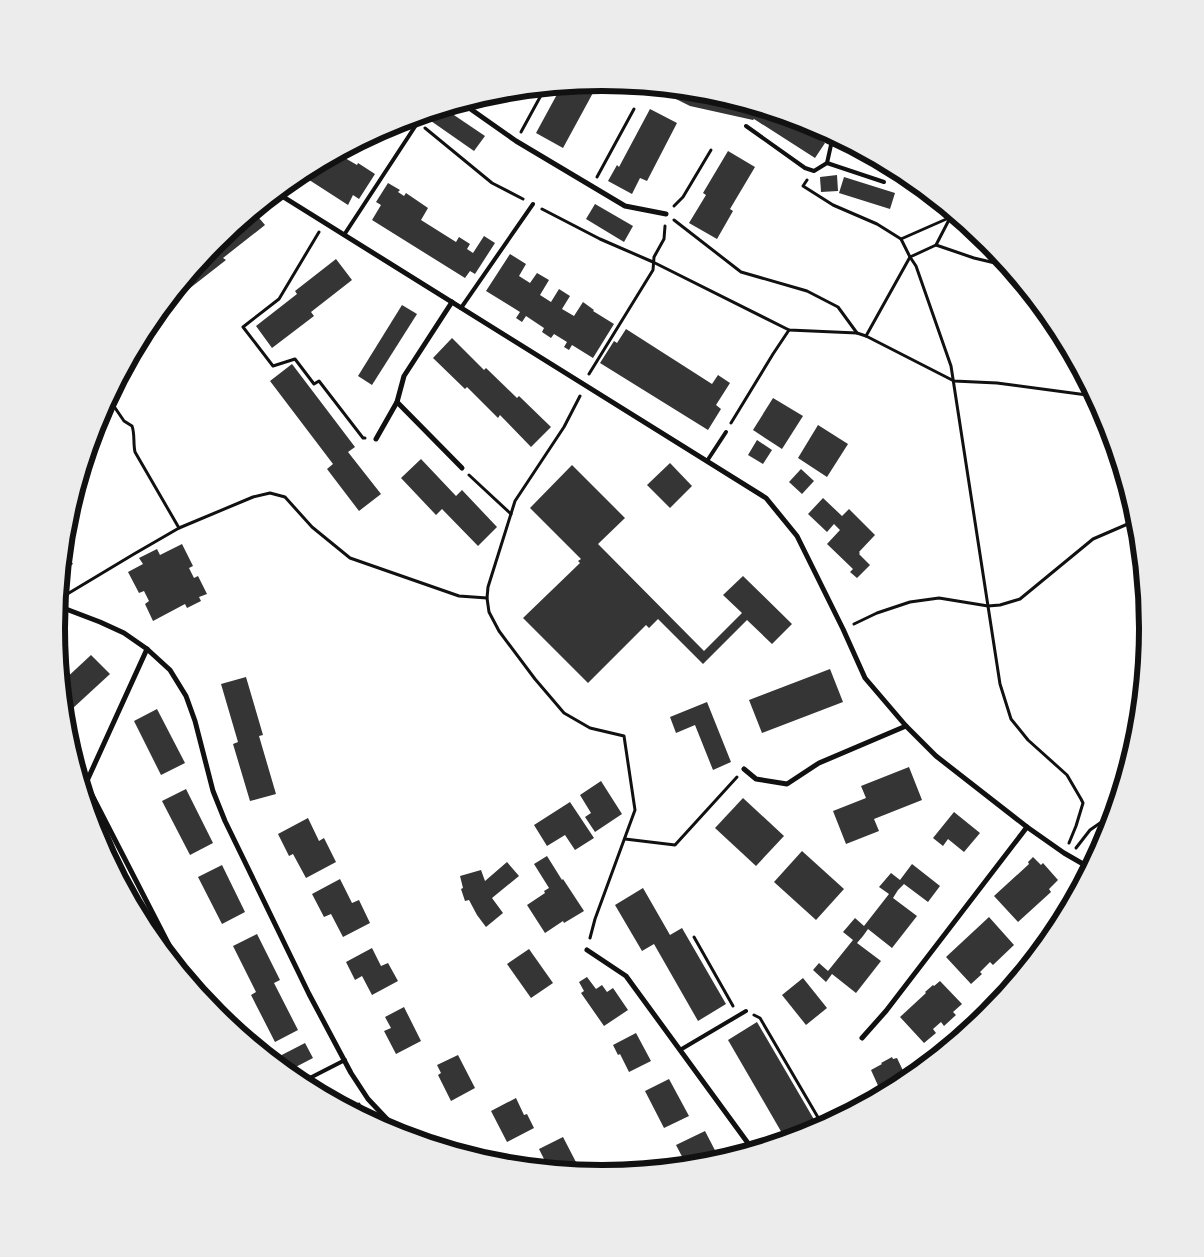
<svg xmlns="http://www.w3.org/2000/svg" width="1204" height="1257" font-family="Inter,sans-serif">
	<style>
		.building { fill: #353535 }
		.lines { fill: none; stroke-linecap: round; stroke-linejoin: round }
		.path { stroke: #111; stroke-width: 3 }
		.service { stroke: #111; stroke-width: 4 }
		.minor { stroke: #111; stroke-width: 5 }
		.rim { fill: none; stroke: #111; stroke-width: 6 }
	</style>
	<rect width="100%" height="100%" fill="#fff"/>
	<!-- building -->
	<g class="building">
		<path d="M583,85L594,91L563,148L536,133L561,87Z"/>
		<path d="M676,90L709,93L782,115L825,143L815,158L754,119L753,120L690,106L674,98Z"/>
		<path d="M445,109L485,136L474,151L431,121L438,111Z"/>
		<path d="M650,109L677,123L647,181L640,178L632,194L608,181L617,165L619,167Z"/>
		<path d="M407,120L408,122L401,131L392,125Z"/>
		<path d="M728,151L755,167L730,209L733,211L717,239L689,223L706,195L703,193Z"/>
		<path d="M338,154L357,165L358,163L375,174L359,199L353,195L348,205L300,174Z"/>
		<path d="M837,175L838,191L821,192L820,177Z"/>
		<path d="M844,177L895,193L890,209L839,193Z"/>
		<path d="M388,183L400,190L398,192L404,196L406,193L428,208L421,220L456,242L459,237L470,244L467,249L473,253L484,236L495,243L475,274L470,271L465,278L372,220L381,205L376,202Z"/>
		<path d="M595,204L633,226L624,242L586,219Z"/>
		<path d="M254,212L265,225L223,258L226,260L185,292L180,286L216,242Z"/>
		<path d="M510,254L526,264L519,276L530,283L537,273L549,280L540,295L551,302L559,289L570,296L562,309L574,316L583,302L594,310L593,311L614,324L593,358L572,345L569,350L564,347L567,342L554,334L551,338L542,332L544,328L526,316L522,322L516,318L520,312L486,291Z"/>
		<path d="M336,259L352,280L311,312L314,316L272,348L256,326L297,294L295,291Z"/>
		<path d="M402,305L417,314L372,385L358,376Z"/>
		<path d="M626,329L712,384L718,375L730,383L716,405L721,409L708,430L600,363L614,341L617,343Z"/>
		<path d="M452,338L484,370L486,368L517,398L519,396L551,427L531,447L500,415L498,418L467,387L465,389L433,358Z"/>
		<path d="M292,364L355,447L348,452L381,494L359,511L327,469L333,464L270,381Z"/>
		<path d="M773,398L803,416L782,449L753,430Z"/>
		<path d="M818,425L848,444L827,477L798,458Z"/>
		<path d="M757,440L772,450L763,464L748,455Z"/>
		<path d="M421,459L456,496L462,490L497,527L478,546L442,509L436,515L401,478Z"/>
		<path d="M670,463L692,486L670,508L647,485Z"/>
		<path d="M572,465L625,518L598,544L704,651L742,613L723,595L743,576L792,624L772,644L747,620L703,664L658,619L649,628L646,625L588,683L523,618L580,563L578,561L581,559L530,508Z"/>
		<path d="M801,469L814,481L802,494L789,482Z"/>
		<path d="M823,498L842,516L849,509L875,535L859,552L860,553L859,554L870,565L857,578L850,572L853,569L827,544L840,530L834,524L827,532L808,514Z"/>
		<path d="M182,544L193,566L189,568L194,578L198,576L207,594L199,597L201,601L187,608L185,604L153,621L145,604L149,601L144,591L139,593L128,572L143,564L139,558L157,549L160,555Z"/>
		<path d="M64,549L73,564L62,571Z"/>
		<path d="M91,655L110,674L72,709L63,699L62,682Z"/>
		<path d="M830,669L843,702L762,733L749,700Z"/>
		<path d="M246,677L263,735L259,736L276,794L250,801L233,744L238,742L221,684Z"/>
		<path d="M707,702L731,762L713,770L695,725L676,733L670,717Z"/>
		<path d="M157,709L185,763L161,775L134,721Z"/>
		<path d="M909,767L922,800L874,819L879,831L846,844L833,811L866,798L861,786Z"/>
		<path d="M601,781L622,814L595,832L585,817L591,813L580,795Z"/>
		<path d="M186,789L213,843L190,855L162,801Z"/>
		<path d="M743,798L784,836L756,866L715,828Z"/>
		<path d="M570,802L594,838L575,850L565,835L547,846L534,825Z"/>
		<path d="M954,812L980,833L964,852L948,839L943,846L933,838Z"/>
		<path d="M308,818L319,841L324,838L336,862L306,878L293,854L289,856L278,834Z"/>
		<path d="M802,851L844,889L816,920L774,882Z"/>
		<path d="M547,856L562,880L563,879L584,911L564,923L563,921L545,933L527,905L545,893L544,891L549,888L534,864Z"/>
		<path d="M1033,857L1041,865L1043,863L1058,880L1049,889L1051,892L1018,922L994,896L1029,864L1028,862Z"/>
		<path d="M507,862L519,876L492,898L503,913L486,927L477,915L469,900L465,901L461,889L463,888L460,876L481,870L485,881Z"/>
		<path d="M912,864L940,886L928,902L904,884L898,890L893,898L917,916L892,948L868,929L863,936L857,943L881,961L856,993L832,974L826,982L813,970L819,963L828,971L853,940L843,932L855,918L864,926L889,894L879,887L891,873L900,880Z"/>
		<path d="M222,865L245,912L222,924L198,877Z"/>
		<path d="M340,879L352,903L359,900L370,923L343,937L331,914L324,917L312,894Z"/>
		<path d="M643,888L670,935L682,928L726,1004L698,1021L654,944L642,951L615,905Z"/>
		<path d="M989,917L1014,945L993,965L990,962L980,972L982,974L971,984L946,957Z"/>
		<path d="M257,934L280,980L274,983L298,1030L275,1042L251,995L256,992L233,946Z"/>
		<path d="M372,948L381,966L388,963L398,981L372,995L362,976L355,980L346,962Z"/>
		<path d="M529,949L553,983L531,998L507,964Z"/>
		<path d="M587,977L596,989L602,985L607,992L613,988L628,1010L604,1026L581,993L584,991L579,982Z"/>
		<path d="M803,978L827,1008L806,1025L782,995Z"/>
		<path d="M940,981L962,1004L953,1012L956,1015L944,1026L941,1022L933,1029L936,1033L924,1043L900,1017L926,993L925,992L933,985L934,986Z"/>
		<path d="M404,1007L421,1041L396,1054L384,1031L391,1028L385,1017Z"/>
		<path d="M757,1022L819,1128L811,1133L786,1140L728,1040Z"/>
		<path d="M636,1033L651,1061L629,1072L620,1054L618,1055L613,1045Z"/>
		<path d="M305,1043L313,1058L286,1072L272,1060Z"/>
		<path d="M458,1055L475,1088L451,1101L438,1075L441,1073L437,1065Z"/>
		<path d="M892,1057L893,1059L897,1058L907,1079L893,1086L892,1084L880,1090L871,1070L882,1064L881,1063Z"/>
		<path d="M669,1079L689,1116L664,1128L645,1091Z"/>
		<path d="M336,1093L342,1105L327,1097Z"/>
		<path d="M516,1098L524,1115L527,1114L534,1128L507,1142L491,1111Z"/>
		<path d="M705,1131L720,1160L708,1164L687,1166L676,1145Z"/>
		<path d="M563,1137L578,1166L573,1169L574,1172L549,1169L539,1149Z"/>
	</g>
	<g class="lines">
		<!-- path -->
		<g class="path">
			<path d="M425,128L492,183L523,199"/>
			<path d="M521,132L545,88"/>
			<path d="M597,177L634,109"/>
			<path d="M807,180L803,186L833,205L877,224L901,239L910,257L916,266L951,366L1000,684L1011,719L1028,740L1067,775L1081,799L1083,803L1076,826L1069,843"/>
			<path d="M674,206L683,197L711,150"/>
			<path d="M542,209L600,239L653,262L789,330L857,333L866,336L954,381L997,383L1087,395"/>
			<path d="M674,220L741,272L807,291L838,307L857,333"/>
			<path d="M319,232L279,299L243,327L273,366L295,359L314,384L319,381L363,438H365"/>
			<path d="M901,239L951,217"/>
			<path d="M936,245L974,258L995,263L998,255"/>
			<path d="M1052,321L1087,395L1096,401"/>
			<path d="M866,336L910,257L936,245L951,216L954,215"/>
			<path d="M589,374L653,270L654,257L664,239L665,226"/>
			<path d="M580,396L564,427L515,501L488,587L487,598L489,612L499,631L535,679L564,713L590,728L624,736L635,810L595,919L590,938"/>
			<path d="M109,399L124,421L132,426C135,434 133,443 135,452L179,528"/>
			<path d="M731,423L773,354L789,330"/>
			<path d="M469,475L511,514"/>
			<path d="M64,596L134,554L179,528L253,497L270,493L285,497L312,527L350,558L459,596L487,598"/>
			<path d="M854,624L877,613L910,602L939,598L988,606L1000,605L1020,599L1093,539L1137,520"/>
			<path d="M625,839L675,845L737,777"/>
			<path d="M1076,848L1090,830L1113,814"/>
			<path d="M694,937L733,1006"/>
			<path d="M754,1015L760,1018L823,1126"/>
			<path d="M348,1109L359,1104"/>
		</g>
		<!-- service -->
		<g class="service">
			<path d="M746,126L805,168L814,171L827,163L833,136"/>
			<path d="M827,163L884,182"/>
			<path d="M344,235L418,122"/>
			<path d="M461,308L533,204"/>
			<path d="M707,461L726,432"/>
			<path d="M680,1050L746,1011"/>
			<path d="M300,1083L345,1060"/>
		</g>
		<!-- minor -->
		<g class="minor">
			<path d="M462,103L516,141L625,206L666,214"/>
			<path d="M277,193L766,498L797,536L843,629L865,678L906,726L936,756L1027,827L1064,853L1090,868"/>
			<path d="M397,402L462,468"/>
			<path d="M376,439L397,402L404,376L452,302"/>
			<path d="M58,606L100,622L124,633L147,649L170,670L186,696L195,721L213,791L225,821L309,994L351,1073L368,1099L402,1135"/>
			<path d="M74,760L186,978"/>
			<path d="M744,769L756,779L787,784L819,763L906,726"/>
			<path d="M86,783L147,649"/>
			<path d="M587,950L626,976L753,1150"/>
			<path d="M862,1038L886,1011L1027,827"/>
		</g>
	</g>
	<!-- crop -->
	<path d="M0 0H1204V1257H0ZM65 628a537 537 0 1 1 1074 0a537 537 0 1 1-1074 0Z" fill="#ececec" fill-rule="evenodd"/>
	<path class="rim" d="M65 628a537 537 0 1 1 1074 0a537 537 0 1 1-1074 0Z"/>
</svg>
